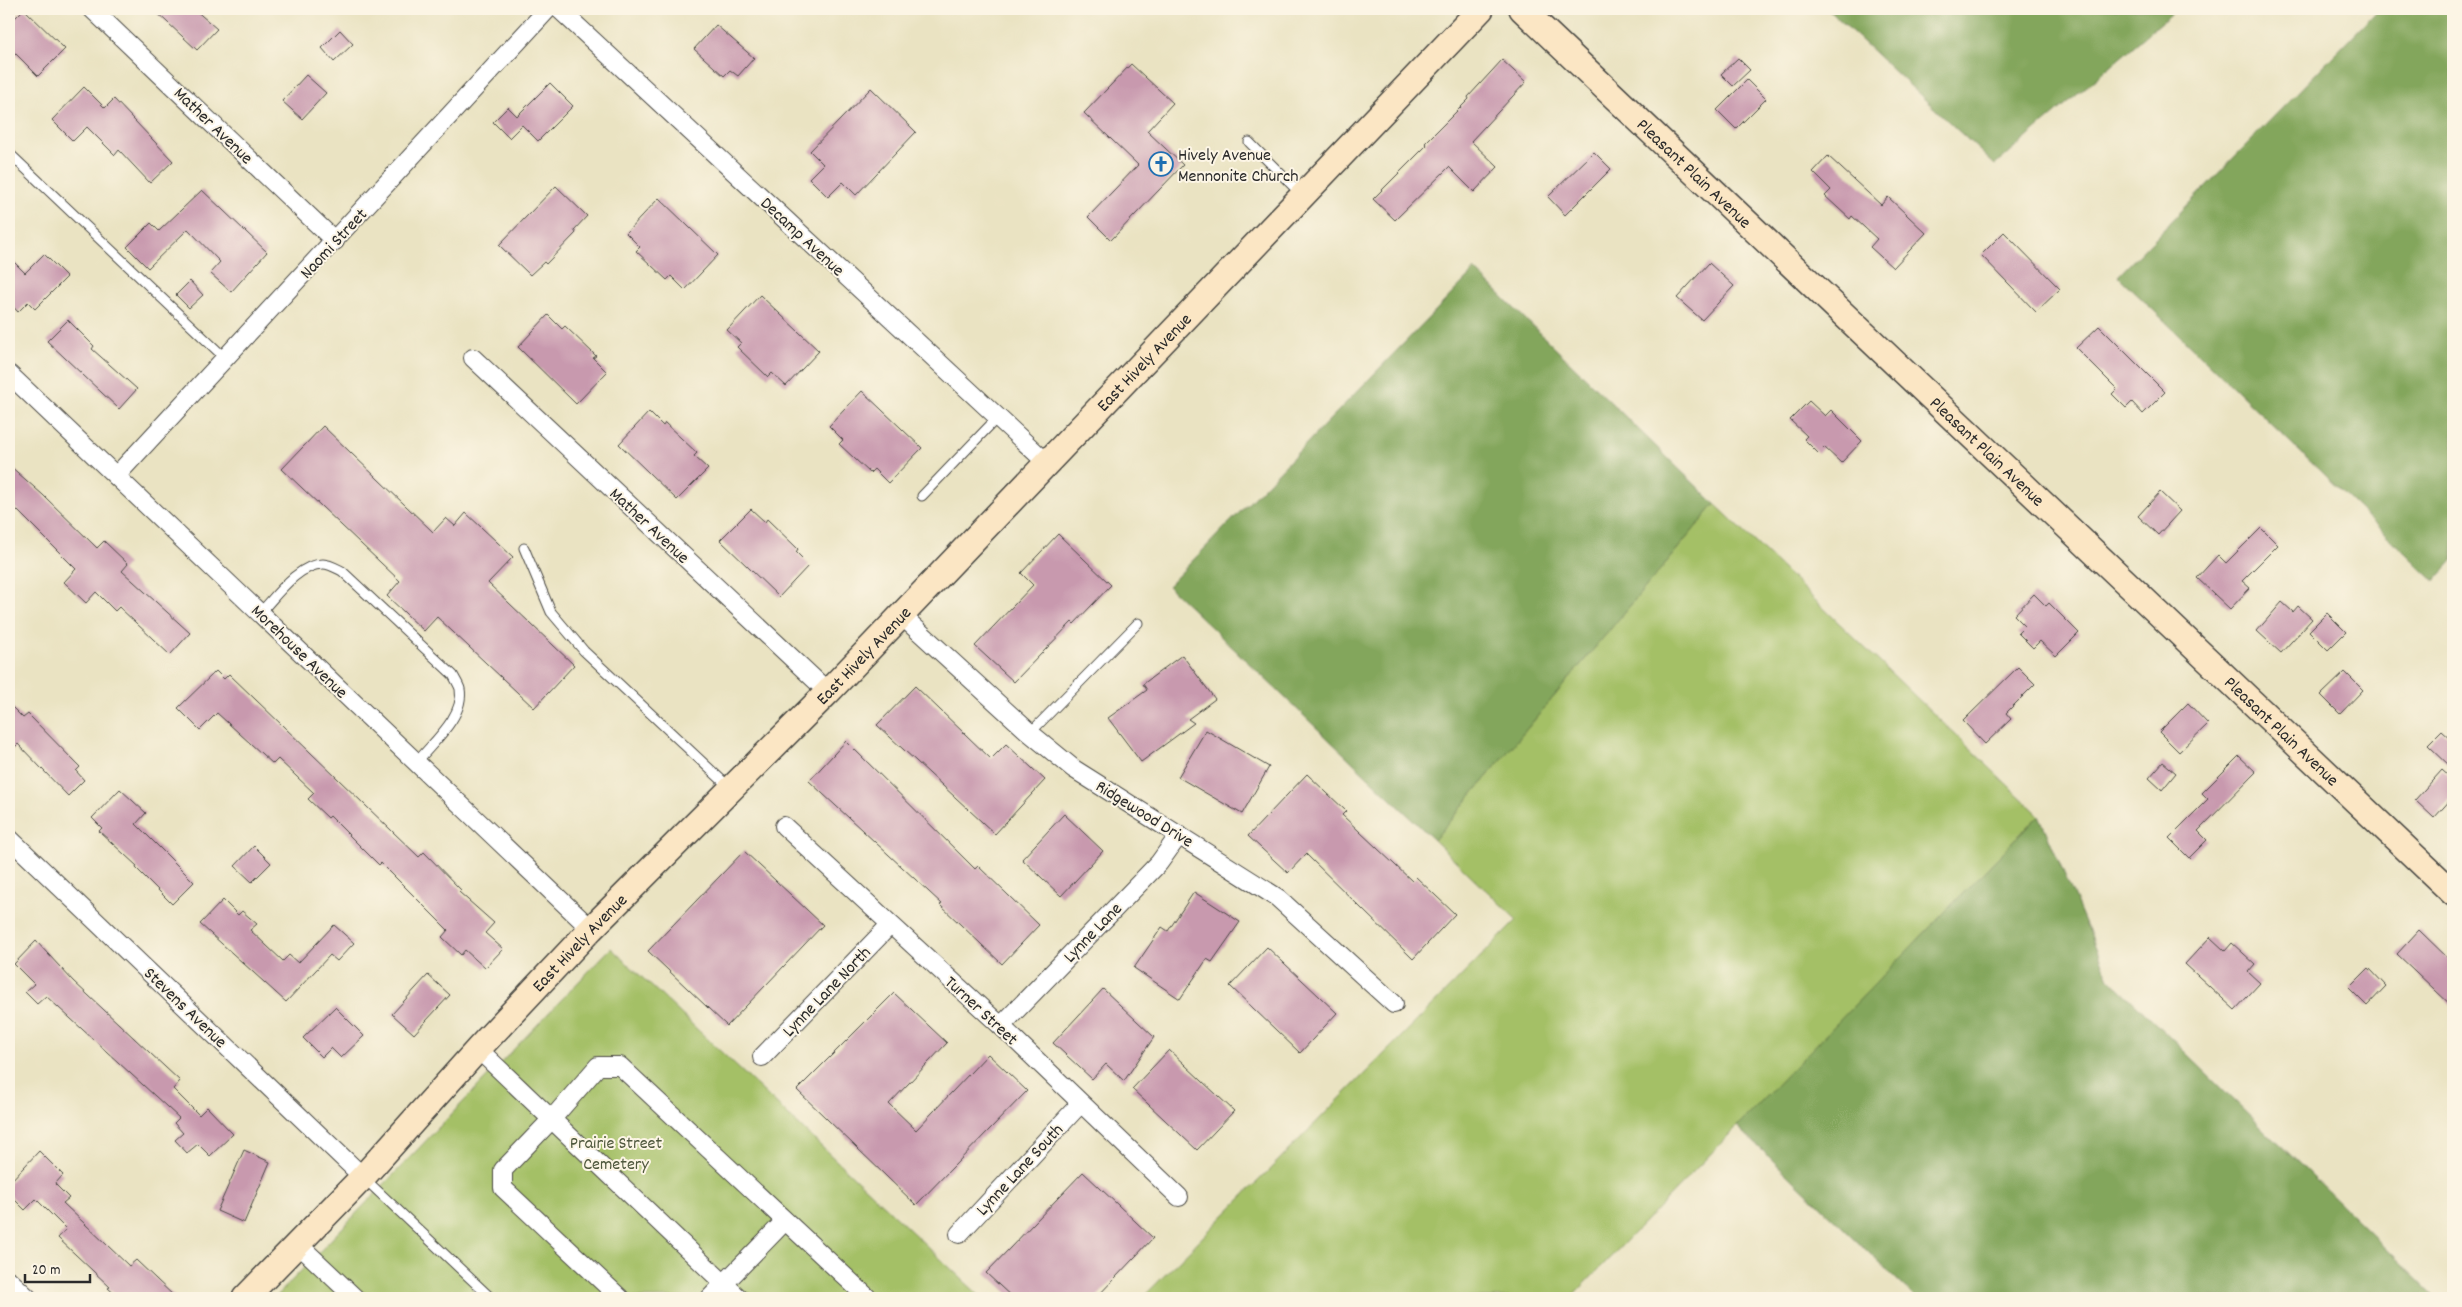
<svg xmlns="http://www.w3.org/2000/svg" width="2462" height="1307" font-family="Dekko,sans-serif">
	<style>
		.green { fill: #a4c066; stroke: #687648 }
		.forest { fill: #83a65b; stroke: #576843 }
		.building { fill: #c899ae }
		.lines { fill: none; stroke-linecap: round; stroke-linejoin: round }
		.lane-casing { stroke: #484742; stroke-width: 11 }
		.street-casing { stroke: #484742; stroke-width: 20 }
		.secondary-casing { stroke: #484742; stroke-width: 28 }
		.lane { stroke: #fff; stroke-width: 9 }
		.street { stroke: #fff; stroke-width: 18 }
		.secondary { stroke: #fbe6c4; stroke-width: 25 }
		.labels { text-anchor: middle; stroke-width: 4; stroke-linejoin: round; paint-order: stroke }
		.street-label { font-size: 18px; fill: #2b2b2b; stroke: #fcf5e5 }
		.poi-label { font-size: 18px; fill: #2b2b2b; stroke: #fcf5e5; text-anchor: start }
		.park-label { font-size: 18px; fill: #4f583d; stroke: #fcf5e5 }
	</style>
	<rect width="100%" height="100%" fill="#fcf5e5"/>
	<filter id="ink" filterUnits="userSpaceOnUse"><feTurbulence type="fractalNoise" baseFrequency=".02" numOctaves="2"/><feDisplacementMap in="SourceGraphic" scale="10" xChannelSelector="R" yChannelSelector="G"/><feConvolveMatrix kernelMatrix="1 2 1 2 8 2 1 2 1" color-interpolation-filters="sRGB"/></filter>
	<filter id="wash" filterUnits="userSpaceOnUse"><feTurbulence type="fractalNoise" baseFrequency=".0096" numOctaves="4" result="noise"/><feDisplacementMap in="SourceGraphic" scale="20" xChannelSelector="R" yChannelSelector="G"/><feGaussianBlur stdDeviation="1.12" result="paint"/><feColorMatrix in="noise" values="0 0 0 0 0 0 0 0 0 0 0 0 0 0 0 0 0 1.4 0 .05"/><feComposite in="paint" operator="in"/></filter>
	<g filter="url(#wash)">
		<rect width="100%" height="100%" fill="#eae3c2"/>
		<!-- green -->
		<g class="green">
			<path d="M1715,504L2039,815L1571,1298H1142L1517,920L1434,840Z"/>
			<path d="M611,948L982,1298H275Z"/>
		</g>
		<!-- forest -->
		<g class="forest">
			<path d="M1828,9H2177L1995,165Z"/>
			<path d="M2379,9H2453V561L2434,581L2118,276Z"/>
			<path d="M1475,270L1715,504L1434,840L1168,586Z"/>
			<path d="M2039,815L2109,978L2437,1298H1916L1737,1126Z"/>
		</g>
		<g id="blocks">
			<!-- building -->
			<g class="building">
				<path d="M24,9L65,49L38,76L9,47V24Z"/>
				<path d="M153,9H194L217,29L197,50Z"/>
				<path d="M716,25L754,58L738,76L730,70L724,76L694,49Z"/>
				<path d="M340,30L353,44L334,62L322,48Z"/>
				<path d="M1738,58L1750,70L1733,86L1721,74Z"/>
				<path d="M1502,60L1526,82L1471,141L1498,167L1474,192L1449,167L1395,220L1373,199L1427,145L1425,143L1469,99L1468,97Z"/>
				<path d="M1131,64L1173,103L1147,131L1183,165L1111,240L1088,217L1138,165L1084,113Z"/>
				<path d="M306,75L326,93L302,119L282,101Z"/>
				<path d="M1747,80L1766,99L1736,129L1717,110Z"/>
				<path d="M550,83L573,106L538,141L522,125L509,138L493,122L508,107L517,116Z"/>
				<path d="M84,87L105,108L114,99L173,161L150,183L119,150L115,155L87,127L73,141L52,120Z"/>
				<path d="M871,88L916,132L856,195L843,182L828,197L809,178L823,164L810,151Z"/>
				<path d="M1594,152L1611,169L1565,215L1548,197Z"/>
				<path d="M1828,156L1881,205L1888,197L1926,233L1893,268L1870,247L1877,239L1852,216L1850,219L1825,196L1831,190L1813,172Z"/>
				<path d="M556,186L587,216L574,230L576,233L546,264L544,262L530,275L499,245Z"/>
				<path d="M202,190L267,252L231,292L210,273L220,262L188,229L148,268L127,247L151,223L159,231Z"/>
				<path d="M659,198L718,255L685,290L671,276L667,280L636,251L640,247L626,233Z"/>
				<path d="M2004,232L2060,289L2036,312L1981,255Z"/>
				<path d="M44,254L67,277L35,309L28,302L18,312L9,302V257L25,273Z"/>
				<path d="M1709,263L1734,286L1702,320L1677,298Z"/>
				<path d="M190,281L203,295L189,308L176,295Z"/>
				<path d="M760,295L819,351L786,386L772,373L768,377L737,347L741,343L727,330Z"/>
				<path d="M548,315L562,329L565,326L596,356L593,358L607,372L576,404L518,347Z"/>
				<path d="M68,320L94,346L92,349L137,389L119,409L47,341Z"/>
				<path d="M2099,326L2165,392L2143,414L2132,402L2126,408L2112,394L2117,389L2076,348Z"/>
				<path d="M862,391L922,448L888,483L874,469L870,473L839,444L843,440L829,426Z"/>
				<path d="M1809,401L1825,416L1831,410L1862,441L1841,463L1824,447L1818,453L1804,439L1807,436L1790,420Z"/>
				<path d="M649,412L663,426L665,423L697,453L694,456L708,469L677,500L619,444Z"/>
				<path d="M323,426L433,532L446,518L455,526L466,513L513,557L488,583L574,665L534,708L437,617L424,631L387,596L400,581L282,469Z"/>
				<path d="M9,465L43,495L97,548L104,541L128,564L122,571L190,633L170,655L119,607L115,611L96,592L86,603L64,582L76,569L9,502Z"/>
				<path d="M2160,492L2180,511L2158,535L2138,516Z"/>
				<path d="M751,509L765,522L767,519L798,549L796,552L809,565L779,597L720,540Z"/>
				<path d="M2261,528L2278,545L2242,581L2250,588L2230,609L2197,578L2218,555L2226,563Z"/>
				<path d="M1058,534L1111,585L1074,624L1072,622L1014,682L975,646L1033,585L1021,573Z"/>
				<path d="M2034,594L2046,606L2049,603L2079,633L2056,656L2040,641L2033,648L2018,633L2025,626L2014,615Z"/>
				<path d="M2282,602L2293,612L2298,606L2312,619L2281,653L2257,631Z"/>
				<path d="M2327,613L2346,632L2328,650L2309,631Z"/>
				<path d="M1182,655L1215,699L1188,719L1194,723L1141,762L1108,718L1147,690L1143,684Z"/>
				<path d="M2018,667L2035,684L2006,713L2011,719L1985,744L1963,721Z"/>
				<path d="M216,671L224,679L229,674L419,857L424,852L461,890L459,892L494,923L485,933L503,949L485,968L465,950L461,955L442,937L448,930L381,863L379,865L330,816L328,818L308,799L314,793L278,759L273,764L217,713L200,730L178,708Z"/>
				<path d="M2345,672L2363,690L2340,714L2321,695Z"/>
				<path d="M915,686L991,759L1006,744L1045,780L995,834L877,725Z"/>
				<path d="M2188,703L2208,724L2179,752L2159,732Z"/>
				<path d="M9,704L23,718L28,714L80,767L76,771L84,780L68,796L18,744L9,753Z"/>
				<path d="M1206,730L1269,767L1242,814L1178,777Z"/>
				<path d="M2442,731L2453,741V769L2428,745Z"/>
				<path d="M846,741L975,869L978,866L1039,925L1002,964L940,905L942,904L809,781Z"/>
				<path d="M2239,756L2256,772L2198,831L2207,840L2189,858L2169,838L2208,799L2202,793Z"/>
				<path d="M2163,762L2176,773L2162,790L2149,778Z"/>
				<path d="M2442,770L2453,780V797L2434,818L2415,800Z"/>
				<path d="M1307,774L1346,811L1342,815L1412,881L1416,877L1455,914L1413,959L1306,854L1288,873L1248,836Z"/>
				<path d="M120,789L146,813L136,824L194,882L172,904L136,868L137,866L99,831L102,828L92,818Z"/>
				<path d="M1064,814L1103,851L1061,896L1022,859Z"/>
				<path d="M254,846L271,863L252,882L235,866Z"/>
				<path d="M744,851L823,925L727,1026L648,951Z"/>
				<path d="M1194,892L1240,922L1212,962L1207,959L1180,999L1134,968L1162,927L1168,931Z"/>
				<path d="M223,900L238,915L242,911L257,924L250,930L283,961L289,955L298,963L334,925L354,943L337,961L330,955L286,1002L200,924Z"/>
				<path d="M2419,930L2453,963V1007L2397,954Z"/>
				<path d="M2210,937L2225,951L2232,943L2255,964L2248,972L2260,983L2235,1010L2185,964Z"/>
				<path d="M36,941L73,981L180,1081L173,1089L199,1115L207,1107L233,1134L210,1156L198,1144L187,1153L175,1140L183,1133L174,1123L179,1118L46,996L37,1004L25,992L34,984L14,964Z"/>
				<path d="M1267,947L1337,1013L1300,1053L1230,986Z"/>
				<path d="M2369,968L2386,986L2367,1006L2349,988Z"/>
				<path d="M428,975L450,995L414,1034L392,1014Z"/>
				<path d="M1103,989L1154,1037L1124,1081L1106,1064L1092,1079L1053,1043Z"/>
				<path d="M894,993L947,1043L889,1104L916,1130L988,1054L1027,1091L916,1205L797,1090Z"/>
				<path d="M335,1007L364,1036L341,1058L331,1048L322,1057L303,1038Z"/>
				<path d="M1169,1050L1234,1111L1197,1150L1132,1089Z"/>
				<path d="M244,1150L270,1162L244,1223L217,1211Z"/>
				<path d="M39,1151L63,1175L55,1184L69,1198L63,1203L129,1266L136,1260L176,1298H119L108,1288L110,1287L58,1238L66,1229L36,1199L25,1210L9,1194V1183Z"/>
				<path d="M1083,1172L1153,1238L1096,1298H1013L986,1273Z"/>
			</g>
		</g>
	</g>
	<g filter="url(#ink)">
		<use href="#blocks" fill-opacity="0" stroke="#484742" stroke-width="1"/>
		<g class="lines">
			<!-- lane casing -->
			<g class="lane-casing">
				<g id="lane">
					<path d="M1249,142L1302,195"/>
					<path d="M9,153L226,359"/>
					<path d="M922,496L997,418"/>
					<path d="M524,548L551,612L584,651L729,787"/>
					<path d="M260,613C276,596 298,564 323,564C329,564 336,568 342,571L453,675C455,679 459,685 460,689C465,716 432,743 417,762"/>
					<path d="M1030,733L1138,623"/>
					<path d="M365,1179L491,1298"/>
				</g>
			</g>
			<!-- street casing -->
			<g class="street-casing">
				<g id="street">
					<path d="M92,9L335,241"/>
					<path d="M559,9L1047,463"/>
					<path d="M473,358L828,692"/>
					<path d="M9,374L591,929"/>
					<path d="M116,476L548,9"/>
					<path d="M901,615L1030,733L1074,769L1278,898L1394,1004"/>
					<path d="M784,826L1001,1026L1179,1197"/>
					<path d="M9,838L363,1177"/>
					<path d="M1001,1026L1159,863L1179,835"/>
					<path d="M478,1049L739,1298"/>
					<path d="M762,1057L890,925"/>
					<path d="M959,1234L1080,1104"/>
					<path d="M298,1244L355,1298"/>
					<path d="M9,1280L28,1298"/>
					<path d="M620,1298L503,1188V1170L551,1120L598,1066H620L868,1298"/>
					<path d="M710,1298L785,1221"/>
				</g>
			</g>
			<!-- secondary casing -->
			<g class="secondary-casing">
				<g id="secondary">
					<path id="s1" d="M1522,9L2453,893"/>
					<path id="s2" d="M245,1298L363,1177L478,1049L591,929L828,692L1481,9"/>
				</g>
			</g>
			<!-- lane -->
			<use href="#lane" class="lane"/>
			<!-- street -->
			<use href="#street" class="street"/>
			<!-- secondary -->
			<use href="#secondary" class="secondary"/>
		</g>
	</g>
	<!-- icons -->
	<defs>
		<g id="church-ring" transform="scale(1.25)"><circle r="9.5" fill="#fcf5e5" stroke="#1f6fb2" stroke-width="1.5"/><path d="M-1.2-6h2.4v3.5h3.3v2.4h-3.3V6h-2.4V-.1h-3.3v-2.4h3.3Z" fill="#1f6fb2"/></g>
	</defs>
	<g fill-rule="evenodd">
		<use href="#church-ring" x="1161" y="164"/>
	</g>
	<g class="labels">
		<!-- street labels -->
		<g class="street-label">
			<text transform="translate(214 125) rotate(44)" y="6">Mather Avenue</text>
			<text dy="6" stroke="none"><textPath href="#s1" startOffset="238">Pleasant Plain Avenue</textPath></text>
			<text transform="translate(803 236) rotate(43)" y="6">Decamp Avenue</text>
			<text transform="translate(333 243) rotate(-47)" y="6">Naomi Street</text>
			<text dy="6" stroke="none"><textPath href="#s2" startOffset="1298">East Hively Avenue</textPath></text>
			<text dy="6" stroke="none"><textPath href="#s1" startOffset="642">Pleasant Plain Avenue</textPath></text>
			<text transform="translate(650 525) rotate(43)" y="6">Mather Avenue</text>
			<text transform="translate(300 651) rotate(44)" y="6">Morehouse Avenue</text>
			<text dy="6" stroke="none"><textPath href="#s2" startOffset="892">East Hively Avenue</textPath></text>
			<text dy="6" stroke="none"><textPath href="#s1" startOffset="1048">Pleasant Plain Avenue</textPath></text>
			<text transform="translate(1145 813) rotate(32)" y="6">Ridgewood Drive</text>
			<text transform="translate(1092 932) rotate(-46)" y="6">Lynne Lane</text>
			<text dy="6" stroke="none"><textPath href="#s2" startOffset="488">East Hively Avenue</textPath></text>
			<text transform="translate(826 991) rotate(-46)" y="6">Lynne Lane North</text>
			<text transform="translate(186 1007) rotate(44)" y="6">Stevens Avenue</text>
			<text transform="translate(982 1010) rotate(43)" y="6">Turner Street</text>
			<text transform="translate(1019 1169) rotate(-47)" y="6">Lynne Lane South</text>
		</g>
		<!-- poi labels -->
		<g class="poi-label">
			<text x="1178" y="160">Hively Avenue<tspan x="1178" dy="21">Mennonite Church</tspan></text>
		</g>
		<!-- park labels -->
		<g class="park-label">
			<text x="616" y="1148">Prairie Street<tspan x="616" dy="21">Cemetery</tspan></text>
		</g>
	</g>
	<!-- margin -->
	<rect width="2462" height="1307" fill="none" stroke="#fcf5e5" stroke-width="30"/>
	<!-- scale -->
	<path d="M25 1274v8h65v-8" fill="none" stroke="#2b2b2b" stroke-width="2.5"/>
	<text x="32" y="1274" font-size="15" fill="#2b2b2b" stroke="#fcf5e5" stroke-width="4" paint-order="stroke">20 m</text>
</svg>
